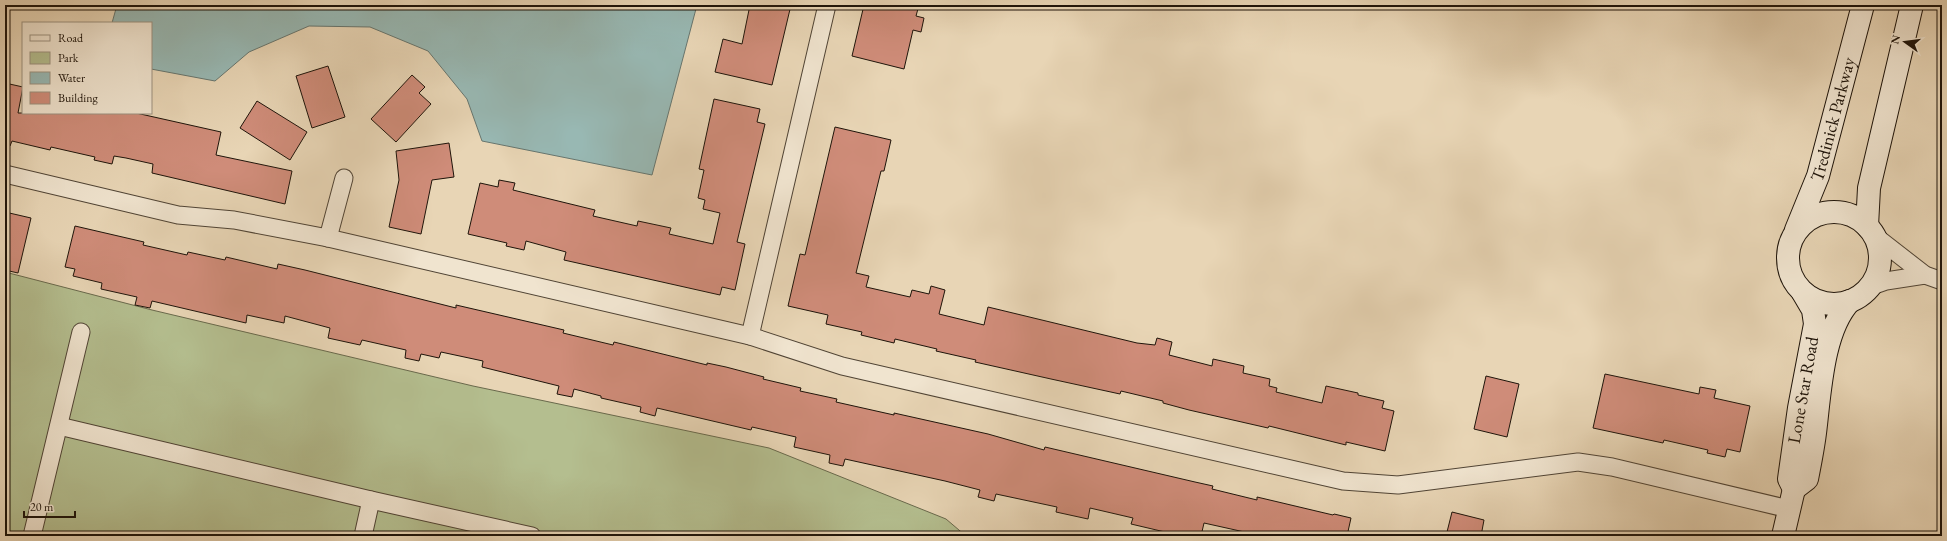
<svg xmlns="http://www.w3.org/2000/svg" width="1947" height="541" font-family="'EB Garamond',serif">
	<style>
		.green { fill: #b4be8f; stroke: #69694c }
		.water { fill: #98b8b3; stroke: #67766f }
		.building { fill: #cf8c79; stroke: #1e140a }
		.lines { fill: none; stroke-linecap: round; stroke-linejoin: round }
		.street-casing { stroke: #504435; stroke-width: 19 }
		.secondary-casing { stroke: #1e140a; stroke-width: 24 }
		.street { stroke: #f0e4cf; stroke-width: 17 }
		.secondary { stroke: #f0e4cf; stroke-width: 22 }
		.labels { text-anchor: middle; stroke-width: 3; stroke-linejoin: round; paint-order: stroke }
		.street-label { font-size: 18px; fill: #1e140a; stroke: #f0e4cf }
	</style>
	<rect width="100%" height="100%" fill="#e8d5b5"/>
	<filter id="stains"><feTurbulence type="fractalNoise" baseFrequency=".005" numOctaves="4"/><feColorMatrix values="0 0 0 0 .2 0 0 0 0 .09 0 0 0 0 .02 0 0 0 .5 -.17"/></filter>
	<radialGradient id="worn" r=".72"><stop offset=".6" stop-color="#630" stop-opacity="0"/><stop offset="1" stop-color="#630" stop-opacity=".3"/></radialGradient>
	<!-- green -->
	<path class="green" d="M5,272L152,310L473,386L769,448L946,519L966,536H5Z"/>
	<!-- water -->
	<path class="water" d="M117,5H697L652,175L482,141L467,99L428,51L370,27L309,26L249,52L215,81L151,69V23H112Z"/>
	<!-- building -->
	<g class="building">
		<path d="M750,5H791L772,85L715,72L723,39L742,44Z"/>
		<path d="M864,5H919L916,16L924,18L921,32L913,30L904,69L852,56Z"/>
		<path d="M328,66L345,117L312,128L296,76Z"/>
		<path d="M412,75L425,87L419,93L431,104L396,142L371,119Z"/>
		<path d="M5,83L23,87L18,113H136L221,132L216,155L292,171L285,204L152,173L153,164L126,158L114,156L112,164L94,160L95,157L51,147L50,150L12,141L10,146H5Z"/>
		<path d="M714,99L760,109L757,122L765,124L737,242L745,244L735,290L722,287L720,295L564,260L566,252L526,241L524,250L506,246L507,243L468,234L480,183L498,187L499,180L515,183L513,190L595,210L593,216L637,226L638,221L671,228L669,234L713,244L720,213L703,209L705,200L698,198L704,170L699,169Z"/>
		<path d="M257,101L307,132L290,160L240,128Z"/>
		<path d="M835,127L891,140L884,171H881L856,273L869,276L866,287L910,297L912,290L929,294L931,286L945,290L939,314L984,325L988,307L1137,343L1155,345L1157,338L1172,342L1169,355L1212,366L1213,359L1244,366L1243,373L1270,379L1269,386L1277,388L1276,392L1322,403L1326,386L1358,393V395L1384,401L1382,408L1394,411L1385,451L1346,442V445L1269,426L1268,428L1189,410L1163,403V401L1121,391L1120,394L1051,379L975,362L976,360L936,351L937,349L895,339L894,343L861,335L862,332L826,324L828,315L788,306L800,254L805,255Z"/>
		<path d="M449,143L454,177L432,180L421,234L389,227L399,180L396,151Z"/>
		<path d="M5,212L31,218L18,273L5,270Z"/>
		<path d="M75,226L144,242L143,245L187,255L188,252L225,260L226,257L277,269L278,264L305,270L456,308V305L564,330L563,333L613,345L614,342L707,365V363L726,367L764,377L763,379L801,388L800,391L837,399L836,402L894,415V413L988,434L1044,450L1045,447L1195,482L1213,486L1212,489L1257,500V497L1333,515L1334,514L1351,518L1347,536H1248L1249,533L1204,523L1201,536H1182L1131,524L1133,518L1090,508L1088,519L1056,512L1057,507L996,494L994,501L978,497L980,490L945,481L845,459L843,466L829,463L830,455L794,447L796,437L752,427L751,430L657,408L655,416L640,412L641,407L601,398V396L574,389L572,397L557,394L559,386L482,367L483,361L441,352L439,358L421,354L419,361L405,358L406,350L362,340L360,345L328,338L330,328L285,316L284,323L247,315L246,323L152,301L150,308L135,305L137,297L101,289L102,283L73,276L75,269L65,267Z"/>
		<path d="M1605,374L1699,394L1700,387L1716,390L1714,398L1750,406L1740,452L1727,449L1725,457L1707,453L1708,450L1664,440L1663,443L1593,428Z"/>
		<path d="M1486,376L1519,384L1507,437L1474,429Z"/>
		<path d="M1452,512L1484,520L1481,536H1446Z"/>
	</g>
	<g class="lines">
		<!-- street casing -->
		<g class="street-casing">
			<g id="street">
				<path d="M5,174L178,215L234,220L328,238L750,336L842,366L1343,481L1398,485L1578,462L1612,467L1789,509"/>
				<path d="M1871,233L1925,275L1942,281"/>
				<path d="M328,238L344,178"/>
				<path d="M1869,287L1886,281L1925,275"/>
				<path d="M750,336L827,5"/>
				<path d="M59,426L371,500L532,536"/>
				<path d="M32,536L81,332"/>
				<path d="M363,536L371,500"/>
			</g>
		</g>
		<!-- secondary casing -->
		<g class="secondary-casing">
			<g id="secondary">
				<circle cx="1834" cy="258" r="46"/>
				<path d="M1867,226L1869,188L1912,5"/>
				<path id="s1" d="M1796,230L1818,176L1863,5"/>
				<path d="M1803,293L1813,310L1815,324L1799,408L1789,479L1794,489L1807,479C1810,464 1813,449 1815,433C1820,394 1822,331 1850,301"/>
				<path d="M1783,536L1794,489"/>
			</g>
		</g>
		<!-- street -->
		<use href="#street" class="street"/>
		<!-- secondary -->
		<use href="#secondary" class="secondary"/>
	</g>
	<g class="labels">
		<!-- street labels -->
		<g class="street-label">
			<text dy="6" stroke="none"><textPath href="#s1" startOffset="117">Tredinick Parkway</textPath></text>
			<text transform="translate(1803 390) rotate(-80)" y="6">Lone Star Road</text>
		</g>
	</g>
	<!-- margin -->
	<rect width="1947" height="541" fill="none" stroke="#e8d5b5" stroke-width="20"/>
	<rect x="6" y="6" width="1935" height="529" fill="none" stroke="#1e140a" stroke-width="2"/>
	<rect x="10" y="10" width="1927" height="521" fill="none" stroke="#1e140a"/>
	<!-- legend -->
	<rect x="22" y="22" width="130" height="92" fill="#f0e4cf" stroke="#9c9180"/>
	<rect x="30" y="35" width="20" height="6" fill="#f0e4cf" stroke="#9c9180"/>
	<text x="58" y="42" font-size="12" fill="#1e140a">Road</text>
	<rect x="30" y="52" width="20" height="12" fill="#b4be8f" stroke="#9c9180"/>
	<text x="58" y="62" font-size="12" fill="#1e140a">Park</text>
	<rect x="30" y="72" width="20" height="12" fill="#98b8b3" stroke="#9c9180"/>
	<text x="58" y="82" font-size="12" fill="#1e140a">Water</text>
	<rect x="30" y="92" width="20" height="12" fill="#cf8c79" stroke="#9c9180"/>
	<text x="58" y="102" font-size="12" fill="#1e140a">Building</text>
	<!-- north arrow -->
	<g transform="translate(1905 42) rotate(284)" stroke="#f0e4cf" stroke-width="3" paint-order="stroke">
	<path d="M0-3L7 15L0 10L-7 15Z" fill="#1e140a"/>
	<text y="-6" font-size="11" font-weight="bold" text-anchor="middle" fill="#1e140a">N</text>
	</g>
	<!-- scale -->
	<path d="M24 511v6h51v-6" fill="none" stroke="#1e140a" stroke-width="2"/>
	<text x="30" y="511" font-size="12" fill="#1e140a" stroke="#f0e4cf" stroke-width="3" paint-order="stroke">20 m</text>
	<rect width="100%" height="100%" filter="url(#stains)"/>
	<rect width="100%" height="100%" fill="url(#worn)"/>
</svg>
